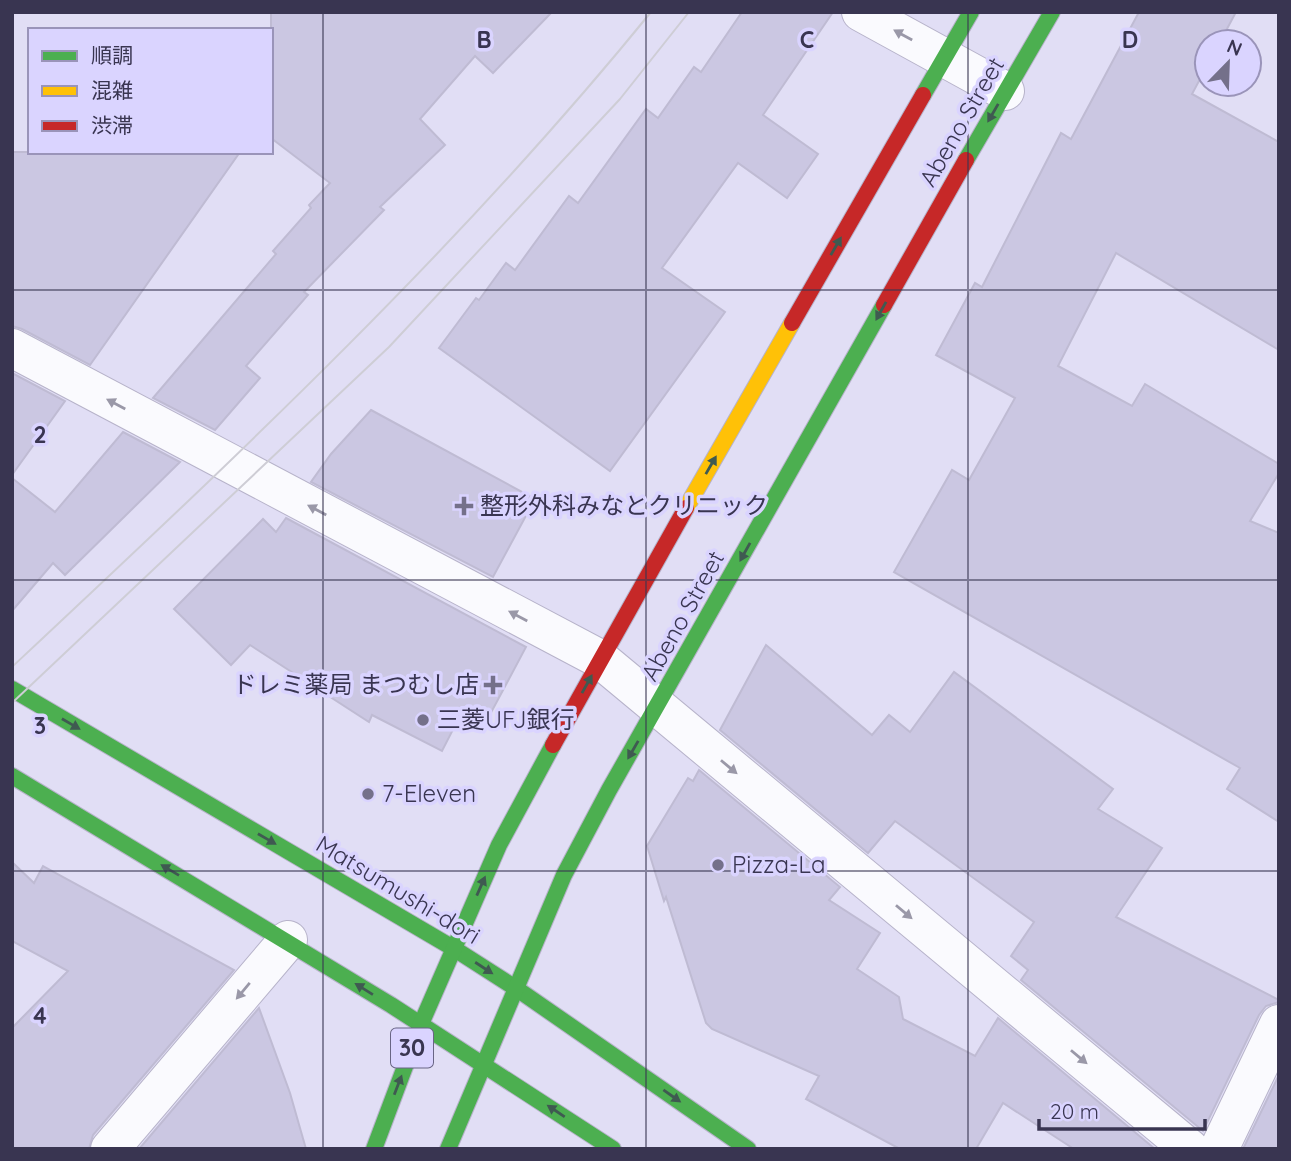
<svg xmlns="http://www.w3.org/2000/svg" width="1291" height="1161" font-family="Quicksand,'Noto Sans JP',sans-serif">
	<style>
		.building { fill: #cbc7e2; stroke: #bfbbd3; stroke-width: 2 }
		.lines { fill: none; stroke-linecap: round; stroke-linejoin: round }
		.street-casing { stroke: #b7b3ca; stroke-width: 40 }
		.fast-casing { stroke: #b7b3ca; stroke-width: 18 }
		.slow-casing { stroke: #b7b3ca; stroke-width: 18 }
		.jam-casing { stroke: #b7b3ca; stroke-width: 18 }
		.street { stroke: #fafafe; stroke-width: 38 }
		.fast { stroke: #4caf50; stroke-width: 16 }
		.slow { stroke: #ffc107; stroke-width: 16 }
		.jam { stroke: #c62828; stroke-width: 16 }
		.tram { stroke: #cecdd5; stroke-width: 2 }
		.oneway { fill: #9a98a8 }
		.oneway2 { fill: #3f5a51 }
		.grid { fill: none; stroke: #393551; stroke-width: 2; stroke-opacity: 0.55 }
		.poi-dot { fill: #74708a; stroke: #dad4ff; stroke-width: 2.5 }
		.labels { text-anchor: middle; stroke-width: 7; stroke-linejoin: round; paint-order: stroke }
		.shield { fill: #dad4ff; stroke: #696585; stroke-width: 2 }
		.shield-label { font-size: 23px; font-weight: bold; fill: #393551 }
		.street-label { font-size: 24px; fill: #393551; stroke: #dad4ff }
		.poi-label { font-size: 24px; fill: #393551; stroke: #dad4ff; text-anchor: start }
		.grid-label { font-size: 23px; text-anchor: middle; font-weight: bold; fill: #393551; stroke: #dad4ff; stroke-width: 7; stroke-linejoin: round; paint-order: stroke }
	</style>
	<rect width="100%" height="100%" fill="#e1def5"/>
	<!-- building -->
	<g class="building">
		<path d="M271,12H552L493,73L475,56L420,119L445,145L380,207L384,210L304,292L308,295L246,366L260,378L215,430L153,398L276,254L273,251L311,208L309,205L330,183L271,138Z"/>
		<path d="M742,12H833L763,115L818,154L787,198L738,163L662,268L725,312L610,471L439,348L476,298L479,300L506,263L515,270L569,196L578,203L646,109L658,118L694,67L701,72Z"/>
		<path d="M1139,12H1236L1220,42H1207V66L1192,94L1279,142V350L1116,253L1058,366L1132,406L1145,384L1279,464V473L1250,521L1279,533V822L1227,789L1240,768L894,572L952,470L969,480L1015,398L936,355L975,283L982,287L1061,133L1071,139Z"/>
		<path d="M12,152H240L90,365L22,329L12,326Z"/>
		<path d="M12,373L65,401L12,475Z"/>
		<path d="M371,410L535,499L493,577L311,482L331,454Z"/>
		<path d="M123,432L180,462L65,575L53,563L12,611V478L55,512Z"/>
		<path d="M286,518L526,647L486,722L463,710L442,751L372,715L369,722L250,645L231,665L174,609L263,519L276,532Z"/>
		<path d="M766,645L872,735L889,715L910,732L954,672L1113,789L1098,809L1162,848L1116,917L1279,1000V1002L1266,1006L1259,1015L1203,1131L1021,980L1028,970L1011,956L1034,922L895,821L868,853L720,730Z"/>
		<path d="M699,770L840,887L829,900L880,933L857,969L899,997L903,1019L975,1056L998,1018L1155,1149H1074L1003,1103L976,1149H900L806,1099L819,1076L712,1029L706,1023L666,897L664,901L647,846L688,778L693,781Z"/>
		<path d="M12,862L34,883L43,866L234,970L93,1135L89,1149H12V1028L68,971L12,941Z"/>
		<path d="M259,1008L290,1093L306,1149H139Z"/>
		<path d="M1279,1075V1149H1243Z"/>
	</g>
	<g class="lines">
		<!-- street casing -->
		<g class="street-casing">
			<g id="street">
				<path d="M861,12L1005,91"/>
				<path d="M12,348L600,659L1190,1149"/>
				<path d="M110,1149L288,940"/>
				<path d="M1219,1149L1279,1024"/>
			</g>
		</g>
		<!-- fast casing -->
		<g class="fast-casing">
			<g id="fast">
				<path d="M923,95L971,12"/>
				<path d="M966,160L1052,12"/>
				<path d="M12,689L453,948L517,989L748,1149"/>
				<path d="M12,776L391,1005L613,1149"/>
				<path d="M374,1149L421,1024L499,845L553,745"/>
				<path d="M448,1149L564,875L609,790L884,305"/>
			</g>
		</g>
		<!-- slow casing -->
		<g class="slow-casing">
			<path id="slow" d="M686,508L792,323"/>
		</g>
		<!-- jam casing -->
		<g class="jam-casing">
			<g id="jam">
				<path d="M884,305L966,160"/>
				<path d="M792,323L923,95"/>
				<path d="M553,745L686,508"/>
			</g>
		</g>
		<!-- street -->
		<use href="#street" class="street"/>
		<!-- fast -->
		<use href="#fast" class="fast"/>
		<!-- slow -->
		<use href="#slow" class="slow"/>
		<!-- jam -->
		<use href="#jam" class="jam"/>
		<!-- tram -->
		<g class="tram">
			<path d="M12,667C235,458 458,250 651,12"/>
			<path d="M12,703L389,347L620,99L689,12"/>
		</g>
	</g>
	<!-- one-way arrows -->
	<defs><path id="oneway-solid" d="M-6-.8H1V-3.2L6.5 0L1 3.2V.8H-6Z" transform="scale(1.75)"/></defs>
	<g class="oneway">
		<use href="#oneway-solid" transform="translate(903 35) rotate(-151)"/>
		<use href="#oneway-solid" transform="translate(116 404) rotate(-152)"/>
		<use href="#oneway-solid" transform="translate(317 510) rotate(-152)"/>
		<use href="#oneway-solid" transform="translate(518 616) rotate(-152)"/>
		<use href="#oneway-solid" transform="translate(729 767) rotate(40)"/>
		<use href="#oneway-solid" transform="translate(904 912) rotate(40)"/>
		<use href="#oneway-solid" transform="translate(243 991) rotate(130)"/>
		<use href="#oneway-solid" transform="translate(1079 1057) rotate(40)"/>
	</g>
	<g class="oneway2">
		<use href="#oneway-solid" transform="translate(993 113) rotate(120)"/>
		<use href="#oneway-solid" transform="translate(836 246) rotate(-60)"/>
		<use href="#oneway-solid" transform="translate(881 311) rotate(119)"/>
		<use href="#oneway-solid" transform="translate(711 465) rotate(-60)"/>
		<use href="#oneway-solid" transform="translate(745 552) rotate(119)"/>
		<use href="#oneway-solid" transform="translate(587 684) rotate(-61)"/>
		<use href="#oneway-solid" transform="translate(71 724) rotate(30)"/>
		<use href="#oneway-solid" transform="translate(633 750) rotate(120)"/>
		<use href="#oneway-solid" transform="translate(267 839) rotate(30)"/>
		<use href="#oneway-solid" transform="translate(170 870) rotate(-149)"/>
		<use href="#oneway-solid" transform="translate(481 886) rotate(-66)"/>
		<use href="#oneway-solid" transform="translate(484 968) rotate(33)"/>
		<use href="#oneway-solid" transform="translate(364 989) rotate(-148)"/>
		<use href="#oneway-solid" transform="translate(398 1085) rotate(-69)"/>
		<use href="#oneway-solid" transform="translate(672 1096) rotate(35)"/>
		<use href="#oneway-solid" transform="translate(556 1111) rotate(-146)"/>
	</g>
	<!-- grid -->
	<path class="grid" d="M323,12V1149M646,12V1149M968,12V1149M12,290H1279M12,580H1279M12,871H1279"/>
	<!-- markers -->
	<g class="poi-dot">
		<path d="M460.5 495.5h7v7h7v7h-7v7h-7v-7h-7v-7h7z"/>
		<path d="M489.5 674.5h7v7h7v7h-7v7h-7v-7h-7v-7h7z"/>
		<circle cx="423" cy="720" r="7"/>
		<circle cx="368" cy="794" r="7"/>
		<circle cx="718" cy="865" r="7"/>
	</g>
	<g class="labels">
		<!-- shield labels -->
		<rect class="shield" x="391" y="1028.5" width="42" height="39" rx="5"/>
		<g class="shield-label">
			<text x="412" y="1056">30</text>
		</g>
		<!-- street labels -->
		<g class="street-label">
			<text transform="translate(962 122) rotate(-60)" y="8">Abeno Street</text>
			<text transform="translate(683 616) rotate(-61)" y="8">Abeno Street</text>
			<text transform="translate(398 890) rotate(31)" y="8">Matsumushi-dori</text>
		</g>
		<!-- poi labels -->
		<g class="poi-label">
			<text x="480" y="514">整形外科みなとクリニック</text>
			<text x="479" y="693" text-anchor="end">ドレミ薬局 まつむし店</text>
			<text x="437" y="728">三菱UFJ銀行</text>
			<text x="382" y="802">7-Eleven</text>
			<text x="732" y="873">Pizza-La</text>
		</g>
	</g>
	<g class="grid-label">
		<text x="484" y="48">B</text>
		<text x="807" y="48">C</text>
		<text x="1130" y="48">D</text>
		<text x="40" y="443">2</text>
		<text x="40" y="734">3</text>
		<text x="40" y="1024">4</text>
	</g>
	<!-- border -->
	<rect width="1291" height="1161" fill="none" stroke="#393551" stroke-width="28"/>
	<!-- legend -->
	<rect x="28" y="28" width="245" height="126" fill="#dad4ff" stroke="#9a94b9" stroke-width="2"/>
	<rect x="42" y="51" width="35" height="10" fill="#4caf50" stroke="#9a94b9" stroke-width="2"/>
	<text x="91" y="63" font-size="21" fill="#393551">順調</text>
	<rect x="42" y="86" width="35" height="10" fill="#ffc107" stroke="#9a94b9" stroke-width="2"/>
	<text x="91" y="98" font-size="21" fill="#393551">混雑</text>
	<rect x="42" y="121" width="35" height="10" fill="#c62828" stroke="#9a94b9" stroke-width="2"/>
	<text x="91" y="133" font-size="21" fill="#393551">渋滞</text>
	<!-- north arrow -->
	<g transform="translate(1228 63) rotate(23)"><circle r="33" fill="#dad4ff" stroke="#9a94b9" stroke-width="2"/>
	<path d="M0-5L12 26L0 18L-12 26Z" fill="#74708a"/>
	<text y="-10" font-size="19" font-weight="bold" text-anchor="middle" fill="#393551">N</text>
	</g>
	<!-- scale -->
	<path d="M1039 1119v10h166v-10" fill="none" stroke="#393551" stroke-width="3.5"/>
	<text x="1050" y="1119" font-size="21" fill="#393551" stroke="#dad4ff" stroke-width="5" paint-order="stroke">20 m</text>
</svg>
